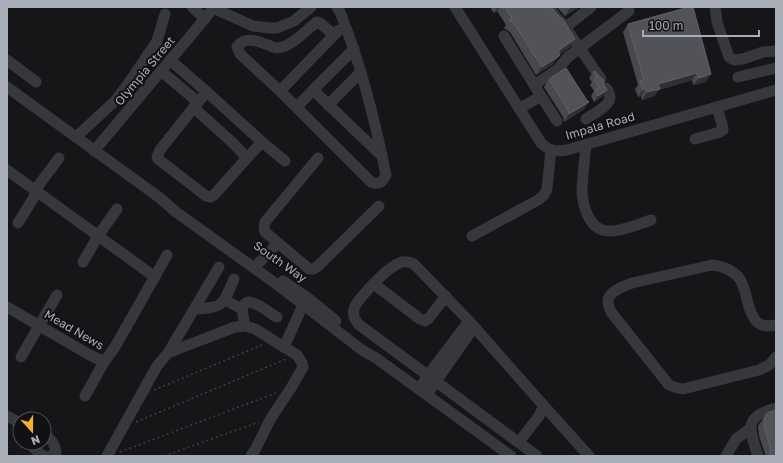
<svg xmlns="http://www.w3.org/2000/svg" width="783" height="463" font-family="'Golos Text',sans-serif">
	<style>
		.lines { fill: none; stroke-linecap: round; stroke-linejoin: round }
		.path { stroke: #3d3f44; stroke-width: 1.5; stroke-dasharray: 2 3; stroke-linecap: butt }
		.minor { stroke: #37383d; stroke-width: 11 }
		.wall { fill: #47494d }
		.shaded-wall { fill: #2f3033 }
		.building { fill: #525359; stroke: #5f6168 }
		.labels { text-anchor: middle; stroke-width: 4; stroke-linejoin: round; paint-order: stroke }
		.street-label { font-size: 12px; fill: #a8adb8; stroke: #111113 }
	</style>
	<rect width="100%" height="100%" fill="#161618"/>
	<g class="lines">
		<!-- path -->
		<g class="path">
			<path d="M154,390L262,345"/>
			<path d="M136,422L286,359"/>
			<path d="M120,452L276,393"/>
			<path d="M164,456L259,422"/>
		</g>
		<!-- minor -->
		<g class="minor">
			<path d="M192,7L205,19"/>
			<path d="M455,7L541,143C550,151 554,152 567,150L776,90"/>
			<path d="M549,7L556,17L566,27L591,7"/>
			<path d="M715,7L717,22L729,57L734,60L743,59L763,52L776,51"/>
			<path d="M213,8L253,26L270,28H277L294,21L311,7"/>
			<path d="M566,28L601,79"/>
			<path d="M334,35L320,23L317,22C306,30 290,48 277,48C273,48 269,45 265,44C255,40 244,37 237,47L240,54L280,91L371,182C379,185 383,182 386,175C375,120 361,64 340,12L337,7"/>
			<path d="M504,36L541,96L519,109"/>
			<path d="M7,60L36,82"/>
			<path d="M170,60L207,92"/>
			<path d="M161,71L198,102L160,150L157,157L158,159L206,196L211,197L214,195L247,158L233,143L194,108"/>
			<path d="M738,77L776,68"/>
			<path d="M534,85L551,74L558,69L568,57L629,11"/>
			<path d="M7,87L160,198L176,212L275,283L362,350L376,358L511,456"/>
			<path d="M313,90L354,49"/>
			<path d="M280,91L339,30"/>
			<path d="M541,96L557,121"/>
			<path d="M198,102L207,92L262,142L285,161"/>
			<path d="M328,105L361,72"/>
			<path d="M297,107L313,90L382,156"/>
			<path d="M586,119C593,114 610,106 610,97C610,93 608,91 606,88"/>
			<path d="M76,137L115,101L126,87L157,41L165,14"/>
			<path d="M695,139L720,132L723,130V128L717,107"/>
			<path d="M586,144C585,154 584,165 583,175C583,180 582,186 582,191C583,206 589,231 609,231C620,232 639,224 651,220"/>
			<path d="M94,151L193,33L214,7"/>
			<path d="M247,158L262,142"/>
			<path d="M318,158L265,222L264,227L265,232L309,269H313L317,267L379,206"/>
			<path d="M7,170L155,277"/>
			<path d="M35,190L59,158"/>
			<path d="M18,223L37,192"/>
			<path d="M472,236L538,200L544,195L547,189L551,150"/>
			<path d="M83,262L98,236L117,209"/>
			<path d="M254,268L278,243"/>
			<path d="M283,281L308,298L336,321"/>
			<path d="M374,284L420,319L425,321L429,318L446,296"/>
			<path d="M225,300L242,309L245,326"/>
			<path d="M7,307L88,354L104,362L115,347L167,255"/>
			<path d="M195,309C225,307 222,306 234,279"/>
			<path d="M242,309C243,306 244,303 248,302C255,301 271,314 277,317"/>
			<path d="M776,325C771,326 765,327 760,324C751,320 747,300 745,291C743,287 742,282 740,279C733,270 723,266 712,265L632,283C624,286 607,292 608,302C608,306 610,309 611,312L669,385L674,387L683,389L759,370L769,365L776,357"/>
			<path d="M168,353L219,267"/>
			<path d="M21,357L57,295"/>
			<path d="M419,389L428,375L469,321"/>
			<path d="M427,394L474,327"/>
			<path d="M85,396L104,362"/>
			<path d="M544,406L589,456"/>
			<path d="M7,416L20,423"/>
			<path d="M44,435C52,439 55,444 56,453L53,455L51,456"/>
			<path d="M519,442L539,416L544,406L469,321L414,264C410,262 407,261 402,262C400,263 396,264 394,266C385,271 356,300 354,309C352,315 355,319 358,324L537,456"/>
			<path d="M29,443L40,454L44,456"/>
			<path d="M107,456L157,366L168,353L183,347L235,327L245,326L255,329L284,347"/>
			<path d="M251,456L256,448L271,418L291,388L303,367L302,363L297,355L284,347L303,305L306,300"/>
			<path d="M726,456L736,439L751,428"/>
			<path d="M758,456C749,428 743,417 776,408"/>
		</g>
	</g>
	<!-- wall -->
	<g class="wall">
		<path d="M492,7H551L575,39L570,47L560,54L553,64L536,75L510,32L504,28L506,25L497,11L494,13L491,9Z"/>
		<path d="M557,7H579L565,16Z"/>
		<path d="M689,7L706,82L693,85L692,80L659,90L654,96L642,100L641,96L638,97L635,89L638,85L623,32L628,24Z"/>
		<path d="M593,72L603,83L607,90L603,96L594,102L591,96L594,91L590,85L592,82L589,78Z"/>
		<path d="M549,79L584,109L564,122L563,117L544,87Z"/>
		<path d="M767,413L776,456H765V454L759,436L758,426Z"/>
	</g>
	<!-- shaded-wall -->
	<g class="shaded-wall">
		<path d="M498,7H500L497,11L494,13Z"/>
		<path d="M572,7H579L565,16L570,8Z"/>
		<path d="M575,39L570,47L553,59L558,51Z"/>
		<path d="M560,54L553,64L536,75L542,67Z"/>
		<path d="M697,73L692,80L659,90L654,96L642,100L647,92L658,84Z"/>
		<path d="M711,74L706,82L693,85L699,78Z"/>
		<path d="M646,89L641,96L638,97L643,90Z"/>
		<path d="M607,90L603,96L594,102L598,96Z"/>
		<path d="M589,102L584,109L564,122L569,114Z"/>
	</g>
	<!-- building -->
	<g class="building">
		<path d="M505,7H551L556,13L564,21L575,39L558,51L560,54L559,56L542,67L515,25L509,20L512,18Z"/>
		<path d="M689,7H693L711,74L699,78L697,73L658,84L660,89L647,92L646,89L643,90L640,81L644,80L628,24Z"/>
		<path d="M566,68L586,99L589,102L569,114L568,110L549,79Z"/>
		<path d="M595,71L600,77L604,80L603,83L607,90L598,96L595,90L599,87L594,80L597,78L593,72Z"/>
		<path d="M776,410V456H771L770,451V446L765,429L764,419L767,413Z"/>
	</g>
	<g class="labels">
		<!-- street labels -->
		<g class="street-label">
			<text transform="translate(145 71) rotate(-50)" y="4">Olympia Street</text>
			<text transform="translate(600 126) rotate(-16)" y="4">Impala Road</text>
			<text transform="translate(280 262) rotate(35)" y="4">South Way</text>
			<text transform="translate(74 330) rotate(30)" y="4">Mead News</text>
		</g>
	</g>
	<!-- border -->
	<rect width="783" height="463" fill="none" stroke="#a8adb8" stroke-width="16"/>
	<!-- north arrow -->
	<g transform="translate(32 431) rotate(159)"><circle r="19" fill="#111113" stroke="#4d4f55"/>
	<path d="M0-3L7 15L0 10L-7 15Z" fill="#f2b134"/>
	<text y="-6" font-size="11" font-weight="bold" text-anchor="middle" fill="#a8adb8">N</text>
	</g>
	<!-- scale -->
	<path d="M643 30v6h116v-6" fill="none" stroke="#a8adb8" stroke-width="2"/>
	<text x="649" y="30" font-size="12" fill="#a8adb8" stroke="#111113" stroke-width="3" paint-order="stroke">100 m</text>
</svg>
